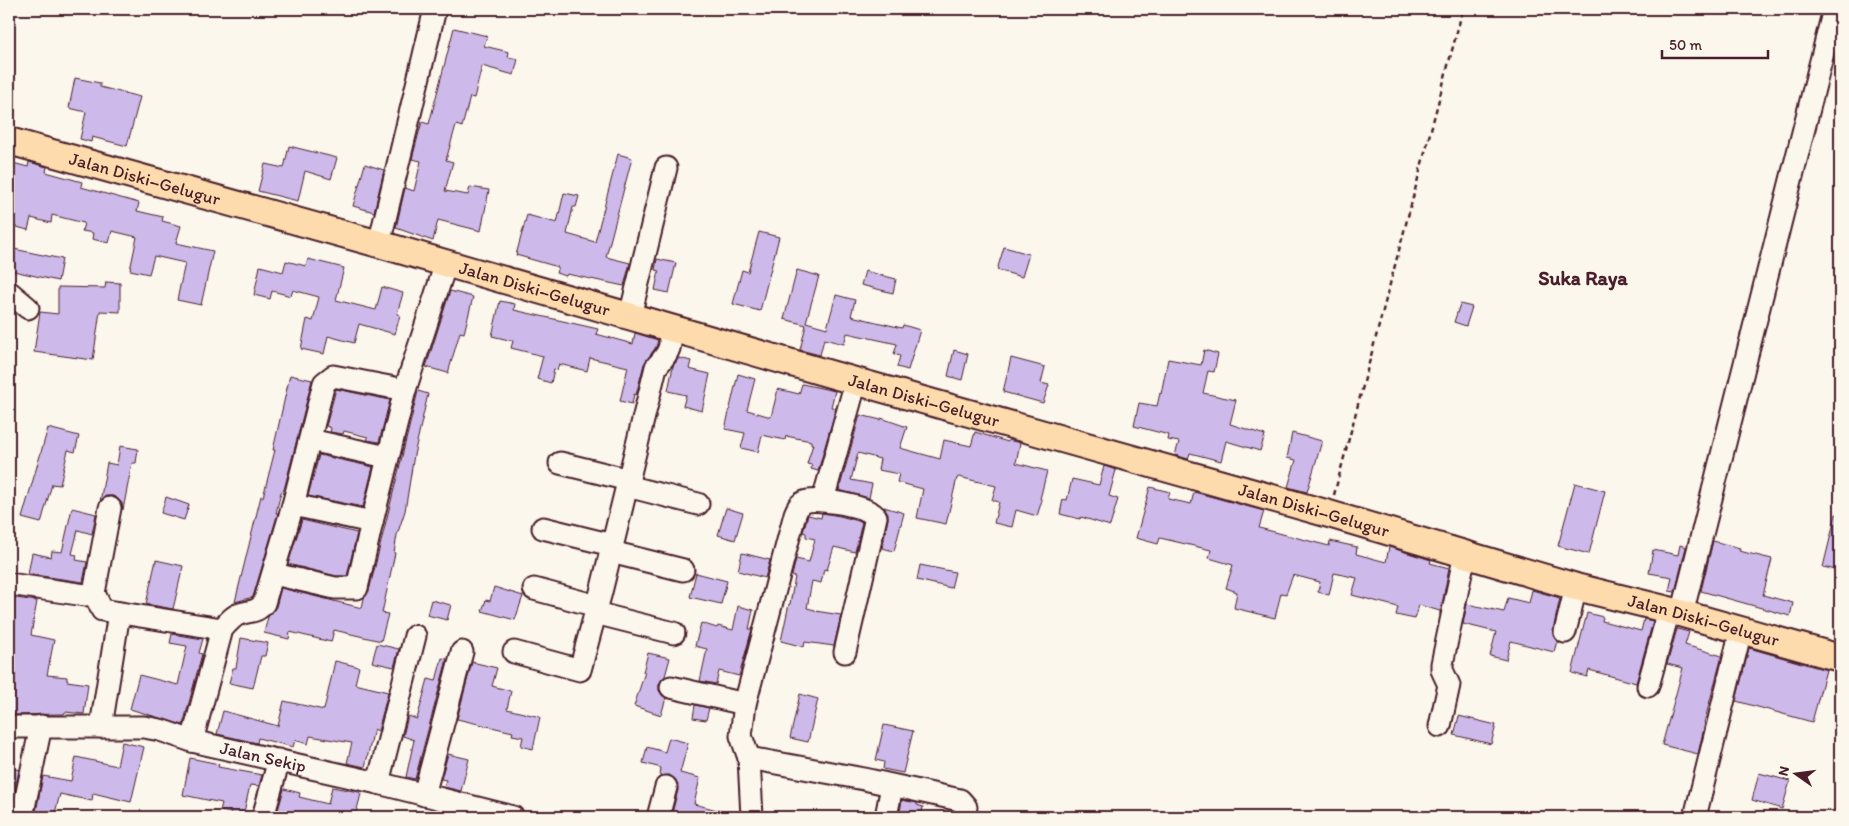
<svg xmlns="http://www.w3.org/2000/svg" width="1849" height="826" font-family="Itim,sans-serif">
	<style>
		.building { fill: #cdbaeb; stroke: #4a1f2b }
		.lines { fill: none; stroke-linecap: round; stroke-linejoin: round }
		.minor-casing { stroke: #4a1f2b; stroke-width: 25 }
		.major-casing { stroke: #4a1f2b; stroke-width: 30 }
		.path { stroke: #4a1f2b; stroke-width: 2.5; stroke-dasharray: 5 4; stroke-linecap: butt }
		.minor { stroke: #fbf7ec; stroke-width: 21 }
		.major { stroke: #fedbac; stroke-width: 26 }
		.labels { text-anchor: middle; stroke-width: 4; stroke-linejoin: round; paint-order: stroke }
		.street-label { font-size: 18px; fill: #4a1f2b; stroke: #fbf7ec }
		.quarter-label { font-size: 20px; font-weight: bold; fill: #4a1f2b; stroke: #fbf7ec }
	</style>
	<rect width="100%" height="100%" fill="#fbf7ec"/>
	<filter id="ink" filterUnits="userSpaceOnUse"><feTurbulence type="fractalNoise" baseFrequency=".02" numOctaves="2"/><feDisplacementMap in="SourceGraphic" scale="10" xChannelSelector="R" yChannelSelector="G"/><feConvolveMatrix kernelMatrix="1 2 1 2 8 2 1 2 1" color-interpolation-filters="sRGB"/></filter>
	<g filter="url(#ink)">
		<!-- building -->
		<g class="building">
			<path d="M454,28L487,36L484,46L509,52L508,57L518,59L514,75L482,66L474,98L470,97L462,127L456,125L446,160L453,162L445,191L468,195L470,187L489,190L481,231L438,220L433,241L396,228L405,188L414,191L421,161L412,159L418,136L422,122L429,124Z"/>
			<path d="M75,78L100,83V87L140,97L127,146L92,137L91,142L80,139L86,112L69,108Z"/>
			<path d="M289,146L337,158L331,179L305,171L298,201L258,191L265,164L284,168Z"/>
			<path d="M618,154L632,158L606,257L630,263L624,286L567,274L566,276L556,273L558,267L516,255L527,215L557,223L564,193L579,196L576,207H573L567,234L595,242Z"/>
			<path d="M9,162L28,167L29,162L47,167L46,172L82,182L81,187L139,203L137,211L163,217L162,221L181,226L176,243L213,251L201,305L177,300L185,263L154,256L149,274L130,270L137,237L112,231L109,243L92,239L93,233L82,231L84,223L52,215L51,223L31,218L28,230L9,225Z"/>
			<path d="M365,164L384,170L374,212L353,206Z"/>
			<path d="M759,232L779,237L760,311L733,304L742,270L748,272Z"/>
			<path d="M1004,247L1029,254L1022,277L997,270Z"/>
			<path d="M9,248L62,259L58,281L9,270Z"/>
			<path d="M308,259L344,268L336,300L376,310L382,287L403,293L397,314L400,315L395,334L359,324L354,343L328,336L324,354L301,349L307,319L313,321L319,297L293,290L291,296L272,291L270,299L254,295L260,266L283,272L286,261L306,266Z"/>
			<path d="M657,259L676,263L669,293L655,290L659,271L655,270Z"/>
			<path d="M797,270L819,276L806,322L827,328L836,295L855,300L851,316L902,328L903,325L920,330L908,370L897,367L900,356L894,354L897,344L847,333L844,344L824,339L820,355L800,350L806,325L784,319Z"/>
			<path d="M865,271L896,279L893,293L861,285Z"/>
			<path d="M106,282L120,283V312L100,311L93,360L34,352L40,312L58,314V287L105,288Z"/>
			<path d="M450,291L473,297L464,333L460,332L448,373L426,367Z"/>
			<path d="M500,301L515,304L514,310L598,329L596,334L633,344L635,333L658,340L656,347L644,364L636,395L634,394L632,404L620,401L628,367L590,358L587,371L559,364L557,370L554,369L551,383L537,379L543,356L511,348L513,341L492,336Z"/>
			<path d="M1460,304L1472,307L1466,326L1454,322Z"/>
			<path d="M954,350L968,354L962,380L948,376Z"/>
			<path d="M1204,350L1218,354L1214,372L1208,371L1203,393L1236,400L1230,424L1265,435L1260,451L1226,441L1221,461L1190,453L1188,459L1175,455L1179,442L1168,440L1169,435L1134,426L1139,403L1157,406L1160,393L1161,394L1168,359L1201,365Z"/>
			<path d="M679,358L691,361L689,369L710,374L702,411L683,406L686,395L668,391L673,366Z"/>
			<path d="M1011,358L1045,367L1041,383L1049,385L1043,403L1003,392Z"/>
			<path d="M738,374L755,379L747,410L771,417L778,389L799,394L802,384L835,391L831,407L836,408L818,471L811,469L812,465L807,464L813,444H811V441L786,436L785,440L762,435L758,452L741,448L745,433L725,429Z"/>
			<path d="M290,375L312,380L284,490L281,492L276,513H278L253,597L235,602L261,496L263,497L275,450H273Z"/>
			<path d="M336,389L390,400L379,442L367,440L368,437L344,431L343,434L330,432L331,428L326,426Z"/>
			<path d="M418,391L428,394L414,455L405,511L397,535L394,553H395L382,613L388,614L381,641L334,630L331,642L290,632L289,639L264,633L268,617L276,607L281,588L362,608L364,598L369,591Z"/>
			<path d="M860,415L881,420V418L907,427L900,448L940,459L944,440L971,446L975,432L1008,442V440L1020,443L1016,463L1047,471L1040,499L1042,500L1037,516L1016,510L1012,527L994,523L999,502L992,500L996,486L959,477L957,478L946,524L917,518L923,489L897,482L899,474L878,470L880,459L858,453L851,480L872,484L869,498L839,490Z"/>
			<path d="M48,428L79,436L75,452L68,450L60,485L52,484L41,523L22,518Z"/>
			<path d="M1292,433L1322,441L1307,492L1288,487L1296,460L1287,458Z"/>
			<path d="M120,446L138,449L136,463H132L123,510L122,503L118,499L113,496H105L100,502L107,463L117,465Z"/>
			<path d="M319,455L373,467L363,507L308,496Z"/>
			<path d="M1104,466L1116,470L1109,496L1118,499L1110,526L1081,517L1080,519L1060,514L1063,499L1067,500L1072,479L1099,485Z"/>
			<path d="M1575,483L1605,491L1589,554L1558,546Z"/>
			<path d="M1150,487L1170,492L1168,499L1191,504L1194,492L1264,511L1259,528L1329,546L1330,541L1357,547L1356,554L1386,562L1389,547L1431,560L1430,563L1449,568L1440,615V611L1419,605L1415,619L1396,615L1398,607L1352,595L1357,578L1334,573L1329,595L1318,592L1320,582L1293,575L1286,594L1281,593L1275,618L1234,608L1237,592L1226,588L1233,565L1209,558L1211,550L1160,538L1158,544L1136,538Z"/>
			<path d="M166,497L189,505L184,520L161,513Z"/>
			<path d="M884,507L904,513L894,551L882,548L888,519V513Z"/>
			<path d="M72,508L96,514L92,534L78,530L72,554L77,555L76,560L87,562L83,582L28,574L32,553L51,557L52,551L62,552Z"/>
			<path d="M726,508L743,513L735,540L718,535Z"/>
			<path d="M822,513L840,516L862,522L855,552L834,547L827,570L824,569L821,583L812,581L807,608L815,610V611L841,615L834,646L805,642L804,647L781,641L789,604H790L795,577L792,576L796,559L809,562L815,539L806,537V533L803,532L807,518L808,515L821,518Z"/>
			<path d="M1836,514L1840,515V571L1823,567Z"/>
			<path d="M302,520L357,533L347,576H336L288,564Z"/>
			<path d="M1713,541L1740,548L1739,551L1772,559L1763,595L1793,603L1790,616L1701,591Z"/>
			<path d="M1680,545L1686,547L1675,592L1669,591L1672,577L1649,573L1653,550L1678,555Z"/>
			<path d="M742,553L770,560L765,578L738,571Z"/>
			<path d="M156,560L183,566L173,609L146,604Z"/>
			<path d="M920,565L955,572L951,588L917,580Z"/>
			<path d="M696,573L727,581L721,604L690,597Z"/>
			<path d="M494,587L523,596L515,620L482,611L486,600L490,601Z"/>
			<path d="M1532,590L1560,598L1553,630V636L1557,641L1554,652L1511,641L1506,660L1490,656L1496,632L1463,624L1467,604L1504,612L1508,598L1529,603Z"/>
			<path d="M9,597L37,601L31,635L54,640L47,675L67,677V681L88,684L84,714L65,712L64,714L9,715Z"/>
			<path d="M431,600L451,605L447,620L427,615Z"/>
			<path d="M738,606L753,610L749,629H752L739,676L719,671L716,684L700,681L707,649L695,646L701,623L717,628L718,626L733,630Z"/>
			<path d="M1587,613L1603,617L1602,621L1641,631L1644,619L1653,621L1636,683L1589,670L1587,677L1572,673Z"/>
			<path d="M1677,629L1689,632L1685,645L1722,656L1704,723H1705L1698,754L1662,745L1683,668L1667,664Z"/>
			<path d="M172,634L203,639L199,653L202,654L183,725L130,709L139,675L178,685L187,646L170,643Z"/>
			<path d="M241,638L268,643L265,656H261L253,688L229,683L233,668H236Z"/>
			<path d="M377,644L399,649L394,667L372,662Z"/>
			<path d="M1749,648L1826,670L1812,722L1736,701Z"/>
			<path d="M648,653L670,658L665,676L662,679L659,685V691L666,698L661,715L634,706L645,672H643Z"/>
			<path d="M442,658L447,659L415,779L406,777L414,740L403,736L408,716L417,719L428,679L436,681Z"/>
			<path d="M335,661L359,667L355,684L388,692L378,731L374,729L365,767L347,763L352,743L310,736L308,744L295,740L293,747L258,738L257,743L217,734L223,711L278,726L284,701L324,710Z"/>
			<path d="M472,662L497,668L492,686L511,691L507,709L540,717L533,749L521,746L523,737L512,735L513,732L457,719Z"/>
			<path d="M800,694L818,699L808,742L790,738Z"/>
			<path d="M695,705L709,708L706,720L693,718Z"/>
			<path d="M1459,716L1496,725L1491,744L1454,735Z"/>
			<path d="M884,725L913,731L903,773L883,769L884,762L876,760Z"/>
			<path d="M669,738L688,743L680,773L700,778L694,804L729,813L728,817H671L678,790L676,780L669,775L660,776L661,768L643,763L647,747L665,752Z"/>
			<path d="M122,742L144,747L131,802L93,793L92,801L60,794L54,817H35L43,776L71,781L76,757L117,766Z"/>
			<path d="M448,754L469,759L461,791L444,787L446,780L441,779Z"/>
			<path d="M190,758L219,764L218,767L262,775L259,786L250,785L243,817H230L231,813L220,811L222,803L183,795Z"/>
			<path d="M9,767L19,770L14,793L9,792Z"/>
			<path d="M1759,773L1790,781L1782,809L1752,800Z"/>
			<path d="M332,787L359,792L361,794L355,817H276L284,789L300,793L299,797L328,804Z"/>
			<path d="M902,800L917,803V805L923,807L921,817H899Z"/>
		</g>
		<g class="lines">
			<!-- minor casing -->
			<g class="minor-casing">
				<g id="minor">
					<path d="M379,244L435,9"/>
					<path d="M9,292L28,308"/>
					<path d="M630,316L666,168"/>
					<path d="M310,440L387,457"/>
					<path d="M560,463L629,480"/>
					<path d="M627,486L698,504"/>
					<path d="M823,500L856,381"/>
					<path d="M293,505L372,522"/>
					<path d="M110,508L94,593L102,610L222,629"/>
					<path d="M543,528L612,545"/>
					<path d="M611,552L683,570"/>
					<path d="M274,574L335,588H357L372,522L405,390L446,263"/>
					<path d="M9,584L85,595L94,593"/>
					<path d="M534,589L597,606"/>
					<path d="M595,613L674,633"/>
					<path d="M1682,614L1834,9"/>
					<path d="M1565,632L1576,587"/>
					<path d="M514,652L580,670L601,592L656,367C669,353 674,345 667,327"/>
					<path d="M1648,686L1669,610"/>
					<path d="M671,687L745,704"/>
					<path d="M1440,726L1449,685L1442,670V664L1465,554"/>
					<path id="s1" d="M9,727H144L160,730L192,741L378,783L513,817"/>
					<path d="M101,727L119,613"/>
					<path d="M192,741L222,629C227,624 231,618 237,615C248,610 256,614 264,603L293,505L324,383L333,376L405,390"/>
					<path d="M749,758L864,779L960,800L966,807L964,817"/>
					<path d="M378,783L415,636"/>
					<path d="M424,795L462,652"/>
					<path d="M22,817L41,726"/>
					<path d="M263,817L279,760"/>
					<path d="M658,817L666,787"/>
					<path d="M752,817L749,758L741,736L745,704L795,514C797,509 799,504 804,502C817,497 869,506 876,517L845,652"/>
					<path d="M886,817L892,786"/>
					<path d="M1695,817L1741,630"/>
				</g>
			</g>
			<!-- major casing -->
			<g class="major-casing">
				<g id="major">
					<path id="s2" d="M9,141L379,244L830,374L1329,514L1576,587L1669,610L1840,658"/>
				</g>
			</g>
			<!-- path -->
			<path class="path" d="M1334,495L1463,9"/>
			<!-- minor -->
			<use href="#minor" class="minor"/>
			<!-- major -->
			<use href="#major" class="major"/>
		</g>
	</g>
	<g class="labels">
		<!-- street labels -->
		<g class="street-label">
			<text dy="6" stroke="none"><textPath href="#s2" startOffset="141">Jalan Diski–Gelugur</textPath></text>
			<text dy="6" stroke="none"><textPath href="#s2" startOffset="546">Jalan Diski–Gelugur</textPath></text>
			<text dy="6" stroke="none"><textPath href="#s2" startOffset="951">Jalan Diski–Gelugur</textPath></text>
			<text dy="6" stroke="none"><textPath href="#s2" startOffset="1356">Jalan Diski–Gelugur</textPath></text>
			<text dy="6" stroke="none"><textPath href="#s2" startOffset="1761">Jalan Diski–Gelugur</textPath></text>
			<text dy="6" stroke="none"><textPath href="#s1" startOffset="258">Jalan Sekip</textPath></text>
		</g>
		<!-- quarter labels -->
		<g class="quarter-label">
			<text x="1583" y="285">Suka Raya</text>
		</g>
	</g>
	<!-- margin -->
	<rect width="1849" height="826" fill="none" stroke="#fbf7ec" stroke-width="30"/>
	<rect x="15" y="15" width="1819" height="796" fill="none" stroke="#4a1f2b" stroke-width="2" filter="url(#ink)"/>
	<!-- north arrow -->
	<g transform="translate(1796 774) rotate(284)" stroke="#fbf7ec" stroke-width="4" paint-order="stroke">
	<path d="M0-4L9 19L0 12L-9 19Z" fill="#4a1f2b"/>
	<text y="-8" font-size="14" font-weight="bold" text-anchor="middle" fill="#4a1f2b">N</text>
	</g>
	<!-- scale -->
	<path d="M1662 50v8h106v-8" fill="none" stroke="#4a1f2b" stroke-width="2.5"/>
	<text x="1669" y="50" font-size="15" fill="#4a1f2b" stroke="#fbf7ec" stroke-width="4" paint-order="stroke">50 m</text>
</svg>
